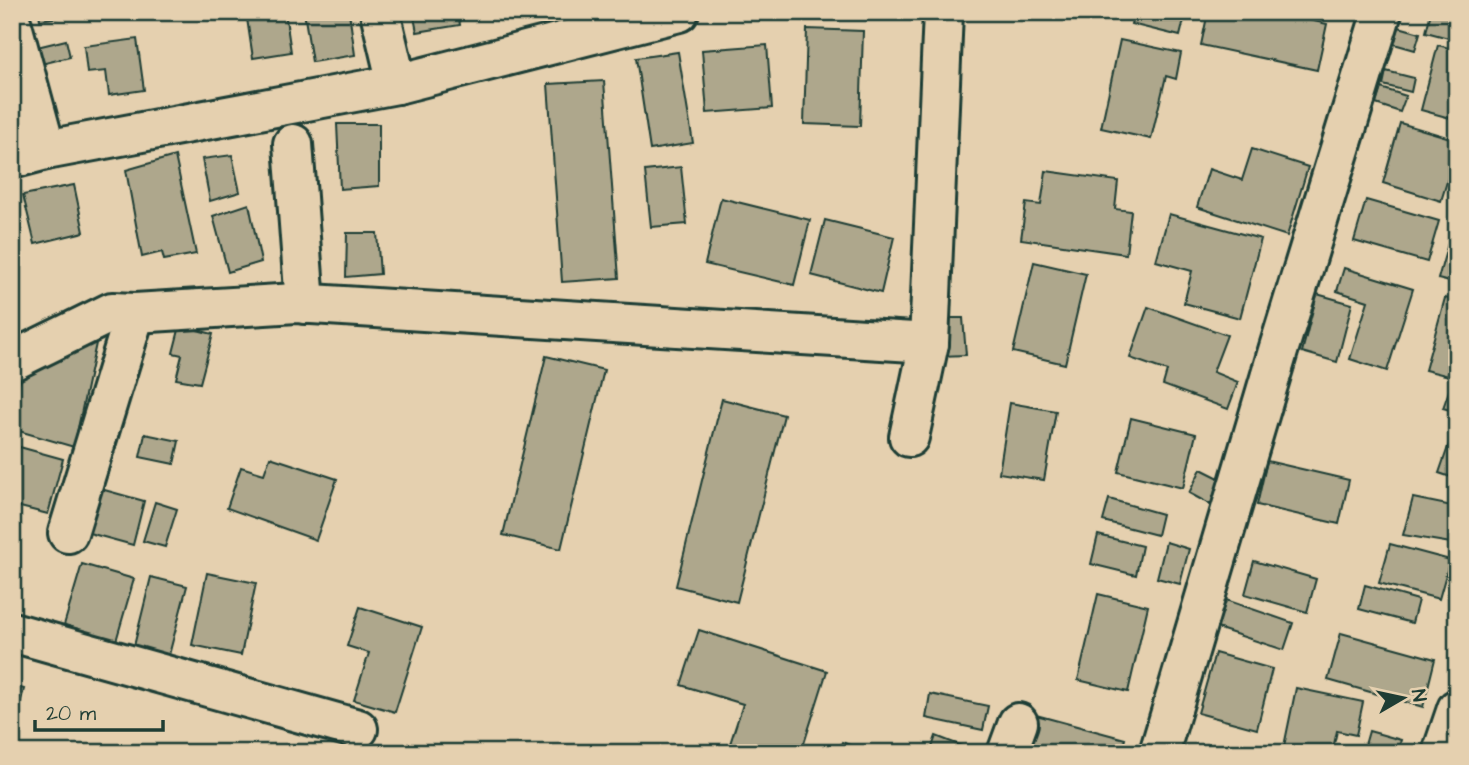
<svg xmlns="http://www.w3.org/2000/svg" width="1469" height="765" font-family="'Architects Daughter',sans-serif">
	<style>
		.building { fill: #aea78c; stroke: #1f3d34; stroke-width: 2 }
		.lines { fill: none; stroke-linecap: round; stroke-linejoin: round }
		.minor-casing { stroke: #1f3d34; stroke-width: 44 }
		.minor { stroke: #e5d0af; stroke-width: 38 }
	</style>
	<rect width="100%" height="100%" fill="#e5d0af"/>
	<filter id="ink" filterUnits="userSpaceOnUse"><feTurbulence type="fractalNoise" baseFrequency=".0143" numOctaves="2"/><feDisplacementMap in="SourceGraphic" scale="14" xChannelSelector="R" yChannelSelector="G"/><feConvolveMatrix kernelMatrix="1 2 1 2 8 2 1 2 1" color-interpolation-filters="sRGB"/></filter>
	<g filter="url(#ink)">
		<!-- building -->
		<g class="building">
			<path d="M39,12H75V15L40,20Z"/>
			<path d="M246,12H285L291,52L253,58Z"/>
			<path d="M304,12H349L355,55L312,62Z"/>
			<path d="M413,12H458L460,25L417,32Z"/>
			<path d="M1134,12H1186L1180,36L1131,24Z"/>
			<path d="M1208,12H1275L1327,24L1317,70L1201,45Z"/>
			<path d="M1431,12H1457L1456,40L1426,32Z"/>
			<path d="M1399,27L1420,33L1415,50L1394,44Z"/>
			<path d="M807,29L863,31L860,126L804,124Z"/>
			<path d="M137,39L144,90L109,95L106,71L87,73L84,46Z"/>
			<path d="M66,40L70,57L37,65L33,48Z"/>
			<path d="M1120,40L1181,53L1176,79L1166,76L1151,139L1101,128Z"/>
			<path d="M767,45L772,108L707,113L702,50Z"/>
			<path d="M1438,45L1457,50V120L1421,110Z"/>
			<path d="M678,52L693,143L650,150L636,58Z"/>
			<path d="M1386,71L1414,78L1411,92L1383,85Z"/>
			<path d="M604,81L619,278L562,282L548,84Z"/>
			<path d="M1381,88L1406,96L1400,112L1376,104Z"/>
			<path d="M12,98L22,132L12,135Z"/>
			<path d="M1400,123L1457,140V149L1441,201L1383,183Z"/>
			<path d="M337,124H379V186L340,189Z"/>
			<path d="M1252,149L1308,167L1287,236L1197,207L1209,169L1242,180Z"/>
			<path d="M232,155L240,192L210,201L202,159Z"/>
			<path d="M175,156L196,254L164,260L162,252L142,257L126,170Z"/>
			<path d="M681,167L687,224L651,227L645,171Z"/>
			<path d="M1046,171L1118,181L1115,209L1131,211L1126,254L1021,239L1026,203L1041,205Z"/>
			<path d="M74,185L84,232L35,244L23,195Z"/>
			<path d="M721,198L810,220L794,285L705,264Z"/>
			<path d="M1366,200L1439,221L1427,262L1354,241Z"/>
			<path d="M249,204L261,262L228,272L213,216Z"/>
			<path d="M1169,214L1261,239L1240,318L1184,303L1192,271L1156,261Z"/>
			<path d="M825,220L894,237L881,293L811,275Z"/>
			<path d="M347,233H377L380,274L346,277Z"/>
			<path d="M1451,233L1457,235V284L1438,279Z"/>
			<path d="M1034,262L1086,274L1065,364L1013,352Z"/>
			<path d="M1344,268L1413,289L1387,371L1350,359L1368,301L1337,291Z"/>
			<path d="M1317,294L1352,304L1337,362L1302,352Z"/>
			<path d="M1445,298L1457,301V378L1425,370Z"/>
			<path d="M1148,307L1227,335L1213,372L1238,382L1228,409L1163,385L1167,371L1130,358Z"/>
			<path d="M941,318H963L966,355L941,356Z"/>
			<path d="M180,326L213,334L200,383L176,379L182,355L173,353Z"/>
			<path d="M98,334L74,447L12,429V404L26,365Z"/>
			<path d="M546,356L604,370L561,549L503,535Z"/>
			<path d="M1449,391L1457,394V412L1443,408Z"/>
			<path d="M722,399L784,415L737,602L676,586Z"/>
			<path d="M1010,403L1056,411L1044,480L999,473Z"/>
			<path d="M1131,418L1196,434L1183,488L1118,472Z"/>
			<path d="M1457,421V479L1439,473Z"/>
			<path d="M145,434L179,441L174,464L140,457Z"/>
			<path d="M16,446L63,459L48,514L12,505V462Z"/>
			<path d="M270,457L337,479L316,540L227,508L241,467L264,474Z"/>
			<path d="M1267,461L1349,480L1339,524L1257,505Z"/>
			<path d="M1201,469L1225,481L1213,506L1189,493Z"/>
			<path d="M90,486L144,501L133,545L78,530Z"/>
			<path d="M1413,498L1457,507V544L1403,535Z"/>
			<path d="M1109,499L1162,514L1157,535L1103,521Z"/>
			<path d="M155,502L177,509L165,547L143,541Z"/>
			<path d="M1098,535L1142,546L1136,575L1091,564Z"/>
			<path d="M1166,542L1189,549L1180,584L1157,578Z"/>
			<path d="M1390,544L1450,560L1439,599L1379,583Z"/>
			<path d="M1254,561L1316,579L1307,612L1245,594Z"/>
			<path d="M82,564L134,579L116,641L64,625Z"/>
			<path d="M207,573L256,583L241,655L192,645Z"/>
			<path d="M151,577L187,586L169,655L134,646Z"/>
			<path d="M1365,585L1418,600L1412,623L1359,609Z"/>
			<path d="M1098,594L1148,606L1128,692L1078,680Z"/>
			<path d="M1226,600L1293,623L1284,650L1217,628Z"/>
			<path d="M360,607L422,627L395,712L354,700L369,653L347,646Z"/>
			<path d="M699,630L827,671L801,753H727L743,704L681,685Z"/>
			<path d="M1341,633L1435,659L1423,707L1328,680Z"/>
			<path d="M1215,653L1272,669L1257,729L1198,713Z"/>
			<path d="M12,686L24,689L12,734Z"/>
			<path d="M1296,688L1363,702L1356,735L1337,731L1332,753H1293L1283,751Z"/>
			<path d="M930,694L988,706L983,730L926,718Z"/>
			<path d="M1036,715L1125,739L1121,753H1026Z"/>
			<path d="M1369,731L1401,740L1397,753H1389L1365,745Z"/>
			<path d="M936,736L977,752V753H930Z"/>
			<path d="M842,742L869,753H838Z"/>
			<path d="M1177,747L1202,753H1176Z"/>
		</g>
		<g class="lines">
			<!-- minor casing -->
			<g class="minor-casing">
				<g id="minor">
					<path d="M380,12L397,84"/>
					<path d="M12,25L46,150"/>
					<path d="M293,144L305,304"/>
					<path d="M12,159L46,150L397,84L679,12"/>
					<path d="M12,361L112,312L135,313L296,303L929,343"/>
					<path d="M909,437L929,343L943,12"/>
					<path d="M68,533L135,313"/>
					<path d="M12,632L358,729"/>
					<path d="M1007,753L1018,723"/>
					<path d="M1159,753L1278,351L1382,12"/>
					<path d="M1442,753L1457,709"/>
				</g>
			</g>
			<!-- minor -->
			<use href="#minor" class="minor"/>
		</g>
	</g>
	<!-- margin -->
	<rect width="1469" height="765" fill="none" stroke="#e5d0af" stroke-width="42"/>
	<rect x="21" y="21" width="1427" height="723" fill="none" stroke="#1f3d34" stroke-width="2.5" filter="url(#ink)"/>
	<!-- north arrow -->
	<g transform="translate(1403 698) rotate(81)" stroke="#e5d0af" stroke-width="5" paint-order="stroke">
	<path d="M0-5L12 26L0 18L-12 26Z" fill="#1f3d34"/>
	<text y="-10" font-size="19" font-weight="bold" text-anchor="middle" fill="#1f3d34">N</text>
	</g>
	<!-- scale -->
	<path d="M35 720v10h128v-10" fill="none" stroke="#1f3d34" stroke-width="3.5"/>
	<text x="46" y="720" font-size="21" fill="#1f3d34" stroke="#e5d0af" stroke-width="5" paint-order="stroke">20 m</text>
</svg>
